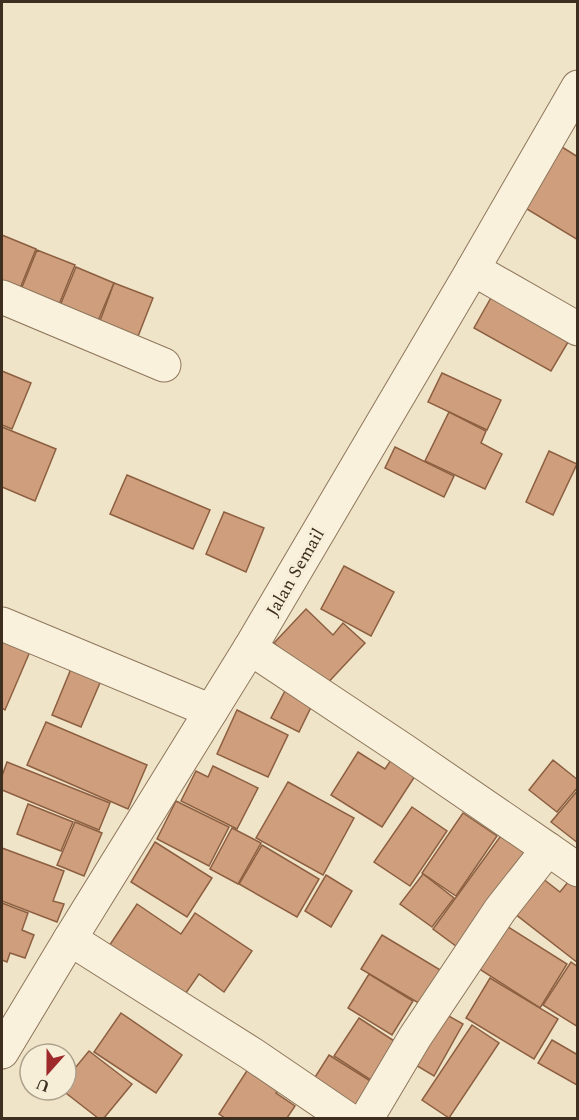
<svg xmlns="http://www.w3.org/2000/svg" width="579" height="1120" font-family="Spectral,serif">
	<style>
		.building { fill: #cf9f7d; stroke: #8d5f41; stroke-width: 1.5 }
		.lines { fill: none; stroke-linecap: round; stroke-linejoin: round }
		.minor-casing { stroke: #8d765c; stroke-width: 35 }
		.minor { stroke: #faf1dc; stroke-width: 33 }
		.labels { text-anchor: middle; stroke-width: 6; stroke-linejoin: round; paint-order: stroke }
		.street-label { font-size: 18px; fill: #3d2e20; stroke: #f7eed8 }
	</style>
	<rect width="100%" height="100%" fill="#f0e4c8"/>
	<!-- building -->
	<g class="building">
		<path d="M554,142L578,157V240L517,203Z"/>
		<path d="M2,235L36,249L17,296L2,290Z"/>
		<path d="M37,250L75,265L56,312L18,297Z"/>
		<path d="M76,267L114,283L95,328L57,313Z"/>
		<path d="M114,283L153,298L135,344L97,329Z"/>
		<path d="M497,287L574,332L551,371L474,328Z"/>
		<path d="M2,371L31,383L12,429L2,425Z"/>
		<path d="M442,373L501,400L487,430L428,402Z"/>
		<path d="M449,412L486,431L481,443L502,454L485,489L425,461Z"/>
		<path d="M2,427L56,449L35,501L2,487Z"/>
		<path d="M395,447L454,476L444,497L385,468Z"/>
		<path d="M549,451L577,464L553,515L526,502Z"/>
		<path d="M127,475L210,510L193,549L110,514Z"/>
		<path d="M224,512L264,528L246,572L206,554Z"/>
		<path d="M344,566L394,592L371,636L321,609Z"/>
		<path d="M306,609L333,635L343,623L365,643L323,688L274,643Z"/>
		<path d="M2,634L32,647L5,710L2,708Z"/>
		<path d="M73,664L103,676L81,727L52,715Z"/>
		<path d="M287,687L314,701L299,732L271,718Z"/>
		<path d="M237,710L288,735L268,777L217,754Z"/>
		<path d="M46,722L147,765L128,809L27,765Z"/>
		<path d="M358,752L385,769L393,757L417,773L382,827L331,795Z"/>
		<path d="M553,760L578,780V787L557,812L529,790Z"/>
		<path d="M7,762L110,803L99,830L2,790V776Z"/>
		<path d="M213,766L258,788L237,829L181,801L196,771L208,777Z"/>
		<path d="M288,782L354,818L323,875L256,838Z"/>
		<path d="M578,790V843L551,822Z"/>
		<path d="M176,801L229,827L209,866L157,839Z"/>
		<path d="M28,804L73,822L61,851L17,834Z"/>
		<path d="M412,807L447,831L410,886L374,862Z"/>
		<path d="M463,813L497,836L456,896L422,873Z"/>
		<path d="M75,822L102,833L84,876L57,865Z"/>
		<path d="M232,828L261,843L238,884L210,869Z"/>
		<path d="M505,830L536,853L464,952L433,929Z"/>
		<path d="M155,842L212,878L187,917L131,882Z"/>
		<path d="M262,845L319,879L297,917L239,884Z"/>
		<path d="M2,848L64,871L53,901L64,904L57,922L2,901Z"/>
		<path d="M533,871L560,892L573,876L578,879V963L506,907Z"/>
		<path d="M423,874L454,898L432,927L400,904Z"/>
		<path d="M326,875L352,891L331,927L305,911Z"/>
		<path d="M2,903L28,913L22,930L34,935L25,958L10,953L7,962L2,960Z"/>
		<path d="M137,904L181,934L195,913L252,951L224,992L199,974L179,1003L105,952Z"/>
		<path d="M497,920L567,964L540,1008L470,963Z"/>
		<path d="M382,935L447,974L427,1008L361,969Z"/>
		<path d="M571,962L578,967V1027L543,1005Z"/>
		<path d="M369,974L413,1001L392,1035L348,1008Z"/>
		<path d="M490,978L558,1019L534,1059L466,1018Z"/>
		<path d="M438,1010L463,1024L434,1076L409,1061Z"/>
		<path d="M121,1013L182,1055L156,1093L94,1052Z"/>
		<path d="M359,1018L405,1048L380,1086L334,1056Z"/>
		<path d="M472,1025L499,1043L449,1118L422,1100Z"/>
		<path d="M552,1040L578,1055L577,1085L538,1063Z"/>
		<path d="M89,1051L132,1084L104,1118H98L62,1090H66V1079Z"/>
		<path d="M329,1055L372,1082L355,1109L312,1082Z"/>
		<path d="M250,1066L281,1086L276,1093L295,1106L287,1118H225L219,1114Z"/>
	</g>
	<g class="lines">
		<!-- minor casing -->
		<g class="minor-casing">
			<g id="minor">
				<path d="M473,269L578,329"/>
				<path d="M2,297L164,365"/>
				<path d="M2,624L211,711"/>
				<path d="M250,648L402,749L548,849L500,910L415,1037L367,1118"/>
				<path d="M548,849L578,870"/>
				<path d="M70,939L252,1054L346,1118"/>
				<path d="M2,1052L70,939L250,648L473,269L578,87"/>
			</g>
		</g>
		<!-- minor -->
		<use href="#minor" class="minor"/>
	</g>
	<g class="labels">
		<!-- street labels -->
		<g class="street-label">
			<text transform="translate(295 572) rotate(-60)" y="6">Jalan Semail</text>
		</g>
	</g>
	<!-- border -->
	<rect width="579" height="1120" fill="none" stroke="#3d2e20" stroke-width="6"/>
	<!-- north arrow -->
	<g transform="translate(48 1072) rotate(201)"><circle r="28" fill="#f7eed8" stroke="#ada18e" stroke-width="1.5"/>
	<path d="M0-4.5L10 22L0 15L-10 22Z" fill="#9e2a2b"/>
	<text y="-9" font-size="16" font-weight="bold" text-anchor="middle" fill="#3d2e20">U</text>
	</g>
</svg>
